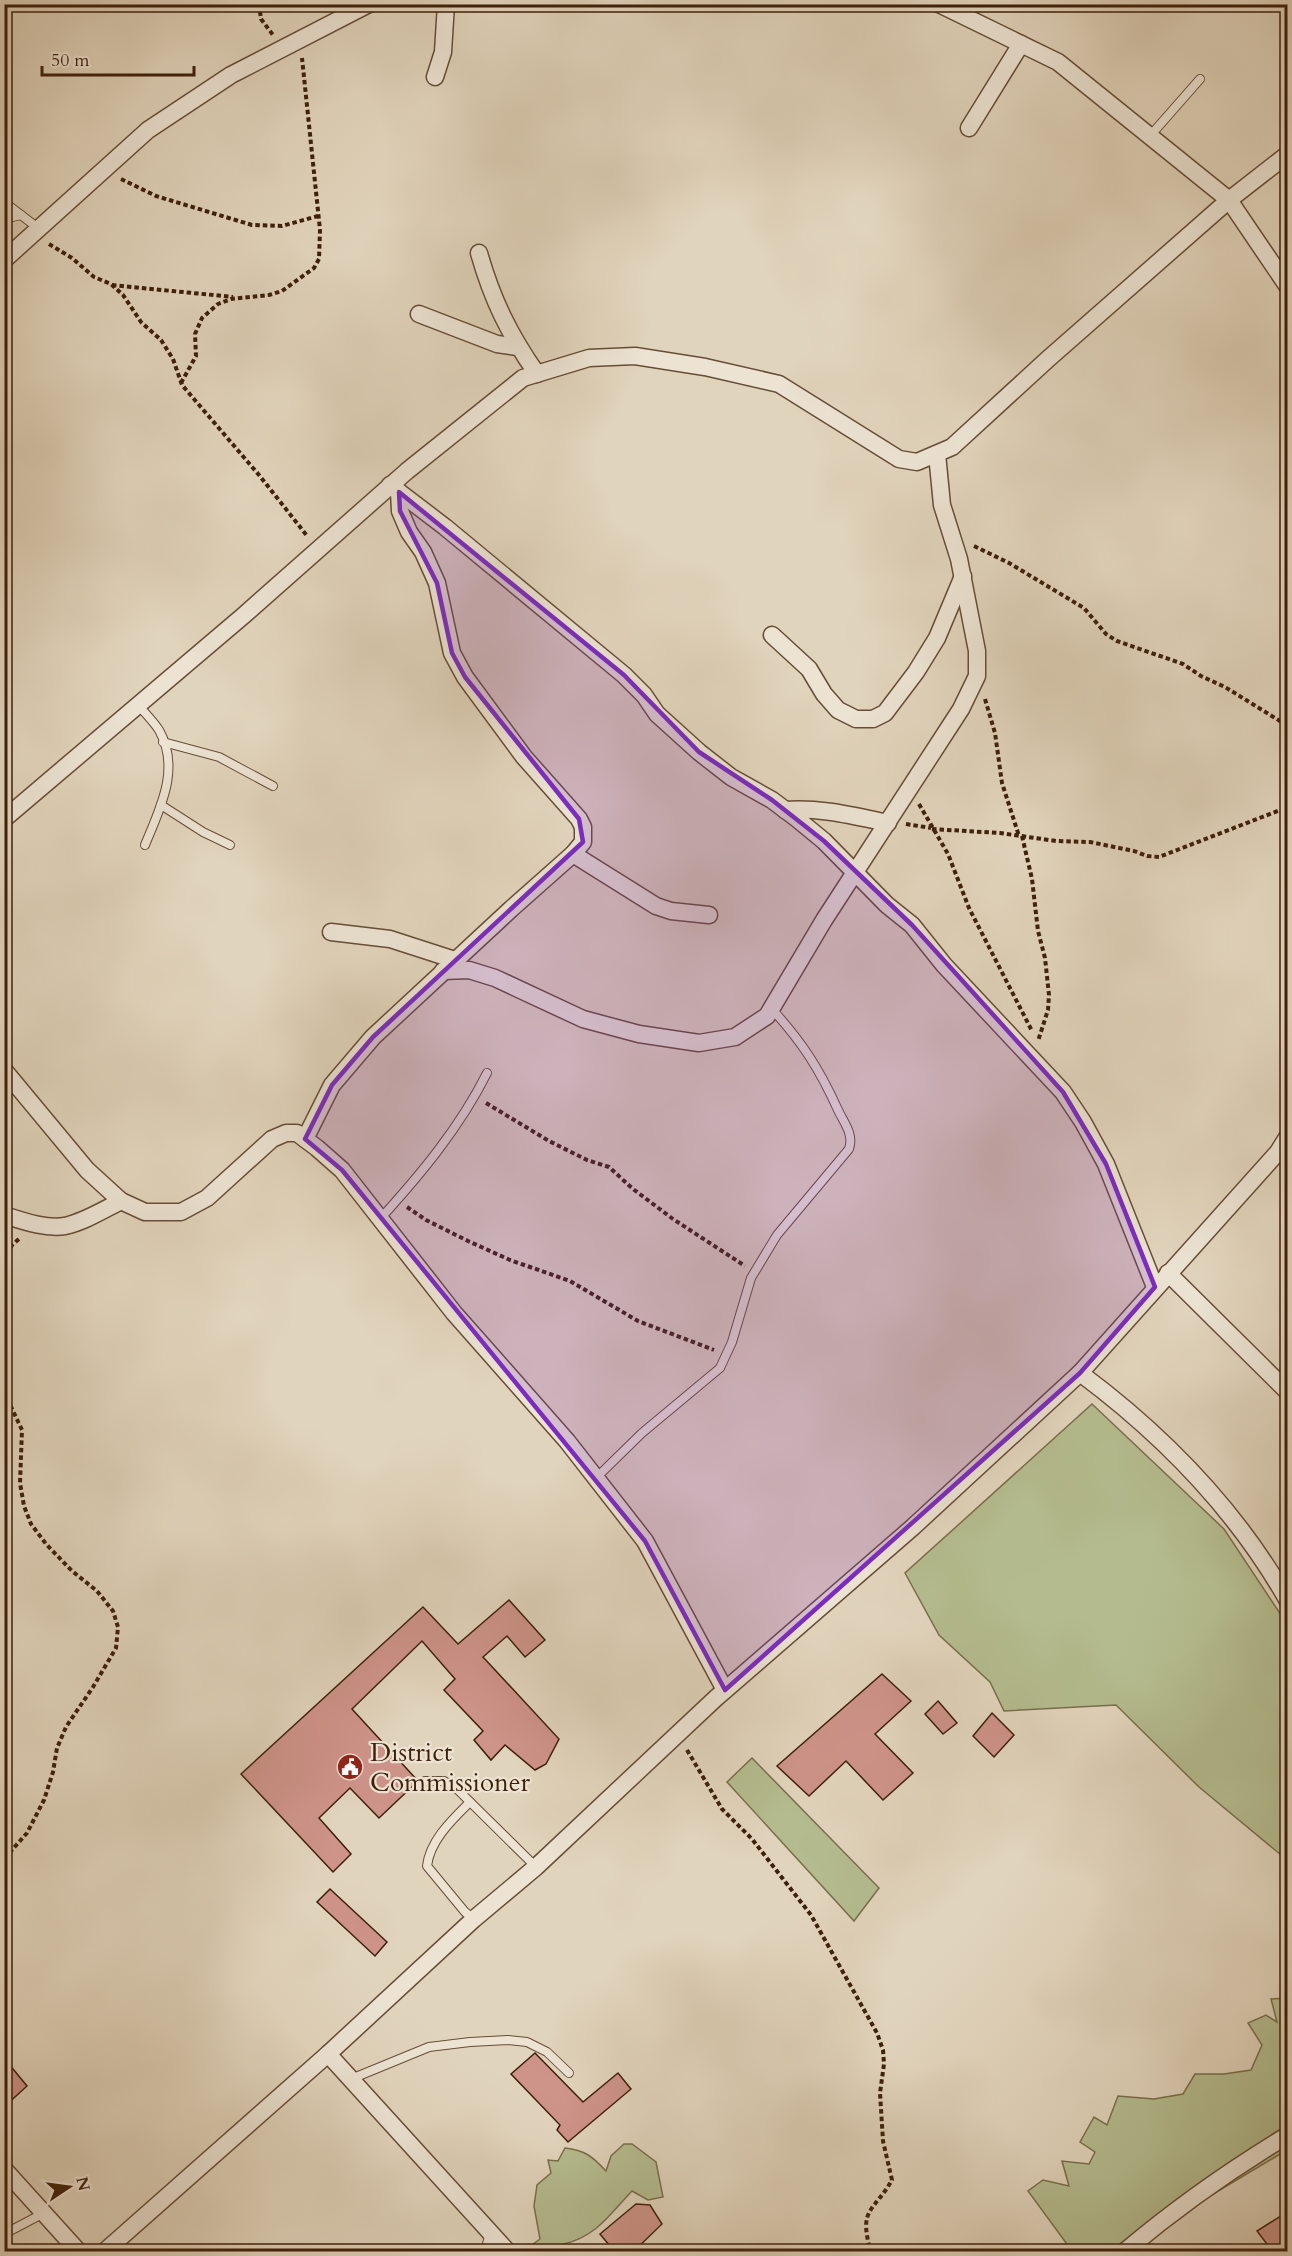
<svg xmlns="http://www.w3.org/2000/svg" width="1292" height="2256" font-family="Cardo,serif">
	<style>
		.green { fill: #b4bc8f; stroke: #7a6e4c; stroke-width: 1.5 }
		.building { fill: #ce9389; stroke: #3f1f0a; stroke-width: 1.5 }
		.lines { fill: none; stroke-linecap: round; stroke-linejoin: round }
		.lane-casing { stroke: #684c36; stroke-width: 10 }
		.street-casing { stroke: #684c36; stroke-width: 19 }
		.path { stroke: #3f1f0a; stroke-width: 4; stroke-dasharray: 4.5 3; stroke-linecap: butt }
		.lane { stroke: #ece3d3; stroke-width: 8 }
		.street { stroke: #ece3d3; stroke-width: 16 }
		.marked { fill: #7b2cbf; fill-opacity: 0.2; stroke: #7b2cbf; stroke-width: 4.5; stroke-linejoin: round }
		.labels { text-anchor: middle; stroke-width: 4.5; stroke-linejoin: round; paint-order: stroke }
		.poi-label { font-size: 26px; fill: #3f1f0a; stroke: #ece3d3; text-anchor: start }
	</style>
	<rect width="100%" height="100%" fill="#e1d4bc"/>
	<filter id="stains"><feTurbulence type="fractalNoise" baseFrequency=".00333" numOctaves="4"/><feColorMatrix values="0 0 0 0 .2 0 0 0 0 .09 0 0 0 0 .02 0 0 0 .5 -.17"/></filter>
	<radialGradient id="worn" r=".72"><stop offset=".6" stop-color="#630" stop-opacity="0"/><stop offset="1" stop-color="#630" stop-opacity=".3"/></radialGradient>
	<!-- green -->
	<g class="green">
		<path d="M1092,1404L1224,1529L1287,1624V1860L1199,1787L1116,1705L1004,1711L990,1682L939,1635L905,1573Z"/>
		<path d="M752,1758L879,1888L854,1921L727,1782Z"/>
		<path d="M1287,1998V2150L1183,2212L1134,2251H1072L1028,2191L1043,2180L1069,2186L1062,2161L1089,2164L1095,2152L1080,2142L1094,2117L1107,2125L1118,2096L1154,2099L1183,2094L1195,2074H1224L1251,2070L1262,2045L1248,2023L1266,2015L1277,2022L1271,1999Z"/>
		<path d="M624,2144H632L656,2162L663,2197L648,2200L632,2191C610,2214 597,2236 564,2244L565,2251H531L529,2247L540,2239L534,2206L537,2185L551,2173L548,2160L558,2161L565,2148C585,2150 593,2157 606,2171L611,2156Z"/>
	</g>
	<!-- building -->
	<g class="building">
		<path d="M509,1600L545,1640L525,1657L507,1636L483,1657L559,1739L546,1764L535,1770L505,1745L491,1760L474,1740L483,1731L444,1690L455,1679L422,1641L352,1709L418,1781L379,1818L350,1788L319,1818L351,1854L333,1872L241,1774L423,1607L458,1644Z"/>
		<path d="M882,1674L911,1701L875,1734L913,1773L883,1800L846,1761L809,1796L777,1766Z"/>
		<path d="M938,1701L957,1723L943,1734L925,1714Z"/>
		<path d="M992,1713L1014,1735L994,1757L973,1736Z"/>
		<path d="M330,1889L387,1942L375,1956L317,1902Z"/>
		<path d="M535,2053L583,2102L618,2073L631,2089L568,2142L557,2130L560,2125L511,2074Z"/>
		<path d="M4,2058L27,2086L4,2107Z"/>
		<path d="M636,2204L650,2205L662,2224L633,2252H615L600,2234Z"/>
		<path d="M1287,2212V2252H1273L1257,2231Z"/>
	</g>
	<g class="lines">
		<!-- lane casing -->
		<g class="lane-casing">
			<g id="lane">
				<path d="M1150,136L1200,79"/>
				<path d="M4,202L38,228"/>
				<path d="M4,219L21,215"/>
				<path d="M138,705C145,713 153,721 159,730C181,769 160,808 145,845"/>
				<path d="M163,742L219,757L273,786"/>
				<path d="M161,805L203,832L230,845"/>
				<path d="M380,1219C421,1174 460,1127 487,1073"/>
				<path d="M596,1478L642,1433L720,1368L732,1342L751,1278L777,1235L849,1149C854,1134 844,1123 838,1110C819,1068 802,1042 771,1008"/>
				<path d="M425,1781H444L458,1790L536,1867"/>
				<path d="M470,1802C453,1819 430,1840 427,1866L465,1912L474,1919"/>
				<path d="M351,2079L429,2047L470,2042L508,2040L527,2042L547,2052L569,2073"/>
				<path d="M4,2234L44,2213"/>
				<path d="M485,2252L490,2232"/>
			</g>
		</g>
		<!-- street casing -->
		<g class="street-casing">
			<g id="street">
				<path d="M939,4L1058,62L1229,200L1288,287"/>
				<path d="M435,77L443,52L446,4"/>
				<path d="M969,128L1021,44"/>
				<path d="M479,253C492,299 509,334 537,374"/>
				<path d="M4,260L148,130L231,75L369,4"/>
				<path d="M419,314L497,344L518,347"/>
				<path d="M390,485L445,527L624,675L644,695L657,714L699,752L731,777L772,800L796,818L824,841L887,905L912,925L944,965L1063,1092L1083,1122L1106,1164L1155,1287"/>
				<path d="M772,635L809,669L824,694L838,710L856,719H873L885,713L916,672L937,638L963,576"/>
				<path d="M785,810C819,807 854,816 888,823"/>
				<path d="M4,819L243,616L407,471L523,378L589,358L635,356L705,367L779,384L899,459L917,462L952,447L1048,359L1229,200L1288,154"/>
				<path d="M573,854L656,906L671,911L709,915"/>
				<path d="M331,932L390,939L455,960"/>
				<path d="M443,971L469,970L495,978L583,1019L639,1034L699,1043L735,1037L767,1016L824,920L961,709L977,676V651L959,559L942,505L937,454"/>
				<path d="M4,1070L87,1170L121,1201L145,1212H181L207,1198L272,1139L286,1133H297L317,1148L342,1170L454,1313L567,1441L645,1541L725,1690"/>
				<path d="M305,1139L332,1085L373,1037L511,909L573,854L583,842V827L579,819L524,757L465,677L452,653L437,583L423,552L409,532L400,511L399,492"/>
				<path d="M4,1215C23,1221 45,1229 65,1226C84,1222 103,1210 121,1201"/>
				<path d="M1168,1273L1288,1392"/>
				<path d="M1080,1373C1162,1434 1237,1511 1288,1601"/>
				<path d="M328,2054L508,2252"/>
				<path d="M4,2169L79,2252"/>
				<path d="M104,2252L328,2054L474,1919L536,1867L716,1698L913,1527L1080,1373L1278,1152L1288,1136"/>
				<path d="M1124,2252C1176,2208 1230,2170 1288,2135"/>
			</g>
		</g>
		<!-- path -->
		<g class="path">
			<path d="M259,4L261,19L273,35"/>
			<path d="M121,179L156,196L252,225L282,226L318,216"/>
			<path d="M49,244L72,258L94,277L111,284L123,295L141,322L161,340L173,359L182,385L259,475L308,537"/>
			<path d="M112,285L233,297"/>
			<path d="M181,383L196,356L195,334L202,318L218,304L231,299L269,295L282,291L314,268L319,259L320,230L302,58"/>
			<path d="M974,546L1009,563L1084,608L1106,634L1117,641L1183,664L1201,676L1225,687L1288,726"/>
			<path d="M985,699L995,733L1002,783L1019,836"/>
			<path d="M919,804L948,854L969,908L1032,1031"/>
			<path d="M906,824L931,828"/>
			<path d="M932,829L1000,833L1056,841L1090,842L1134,851L1147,856L1159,857L1288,807"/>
			<path d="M1022,836L1032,879L1038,931L1045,958L1049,995L1048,1010L1038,1041"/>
			<path d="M486,1103L549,1141L587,1160L609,1167L633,1189L673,1219L745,1266"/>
			<path d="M407,1207L426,1220L468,1241L510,1260L570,1281L638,1321L714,1350"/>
			<path d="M4,1261L12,1245L20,1238"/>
			<path d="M4,1392L22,1430L20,1483L24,1506L31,1524L46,1544L72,1571L97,1591L113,1611L118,1627L116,1648L93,1687L66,1727L57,1748L53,1772L44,1800L27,1833L4,1859"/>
			<path d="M687,1750L722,1809L752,1839L811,1915L877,2033L883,2050L884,2064L880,2093L883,2141L892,2180C873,2213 858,2208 871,2252"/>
		</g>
		<!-- lane -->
		<use href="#lane" class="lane"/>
		<!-- street -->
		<use href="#street" class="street"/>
	</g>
	<!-- marked area -->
	<path class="marked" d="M399,492L624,675L699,752L772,800L824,841L912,925L1063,1092L1106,1164L1155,1287L1080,1373L725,1690L645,1541L342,1170L305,1139L332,1085L373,1037L583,842L579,819L465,677L452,653L437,583L400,511Z"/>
	<!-- icons -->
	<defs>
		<g id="civic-disc" transform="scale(1.35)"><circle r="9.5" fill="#8f2418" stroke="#ece3d3"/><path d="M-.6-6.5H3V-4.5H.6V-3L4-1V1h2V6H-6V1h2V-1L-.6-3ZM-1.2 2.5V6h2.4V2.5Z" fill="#fff"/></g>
	</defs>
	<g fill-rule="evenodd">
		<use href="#civic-disc" x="350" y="1767"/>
	</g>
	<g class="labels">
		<!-- poi labels -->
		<g class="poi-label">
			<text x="370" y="1761">District<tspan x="370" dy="30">Commissioner</tspan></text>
		</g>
	</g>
	<!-- margin -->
	<rect width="1292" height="2256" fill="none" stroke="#e1d4bc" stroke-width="24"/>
	<rect x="6" y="6" width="1280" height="2244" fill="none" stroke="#3f1f0a" stroke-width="3"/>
	<rect x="12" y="12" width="1268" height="2232" fill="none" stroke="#3f1f0a" stroke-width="1.5"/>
	<!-- north arrow -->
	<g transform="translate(69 2187) rotate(77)" stroke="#ece3d3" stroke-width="4.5" paint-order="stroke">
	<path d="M0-4.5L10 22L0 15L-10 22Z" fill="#3f1f0a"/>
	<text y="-9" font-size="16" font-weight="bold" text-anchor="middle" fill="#3f1f0a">N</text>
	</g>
	<!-- scale -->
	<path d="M42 66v9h152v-9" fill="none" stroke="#3f1f0a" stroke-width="3"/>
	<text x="51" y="66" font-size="18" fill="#3f1f0a" stroke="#ece3d3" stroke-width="4.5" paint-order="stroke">50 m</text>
	<rect width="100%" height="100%" filter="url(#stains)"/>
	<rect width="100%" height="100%" fill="url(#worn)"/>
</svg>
